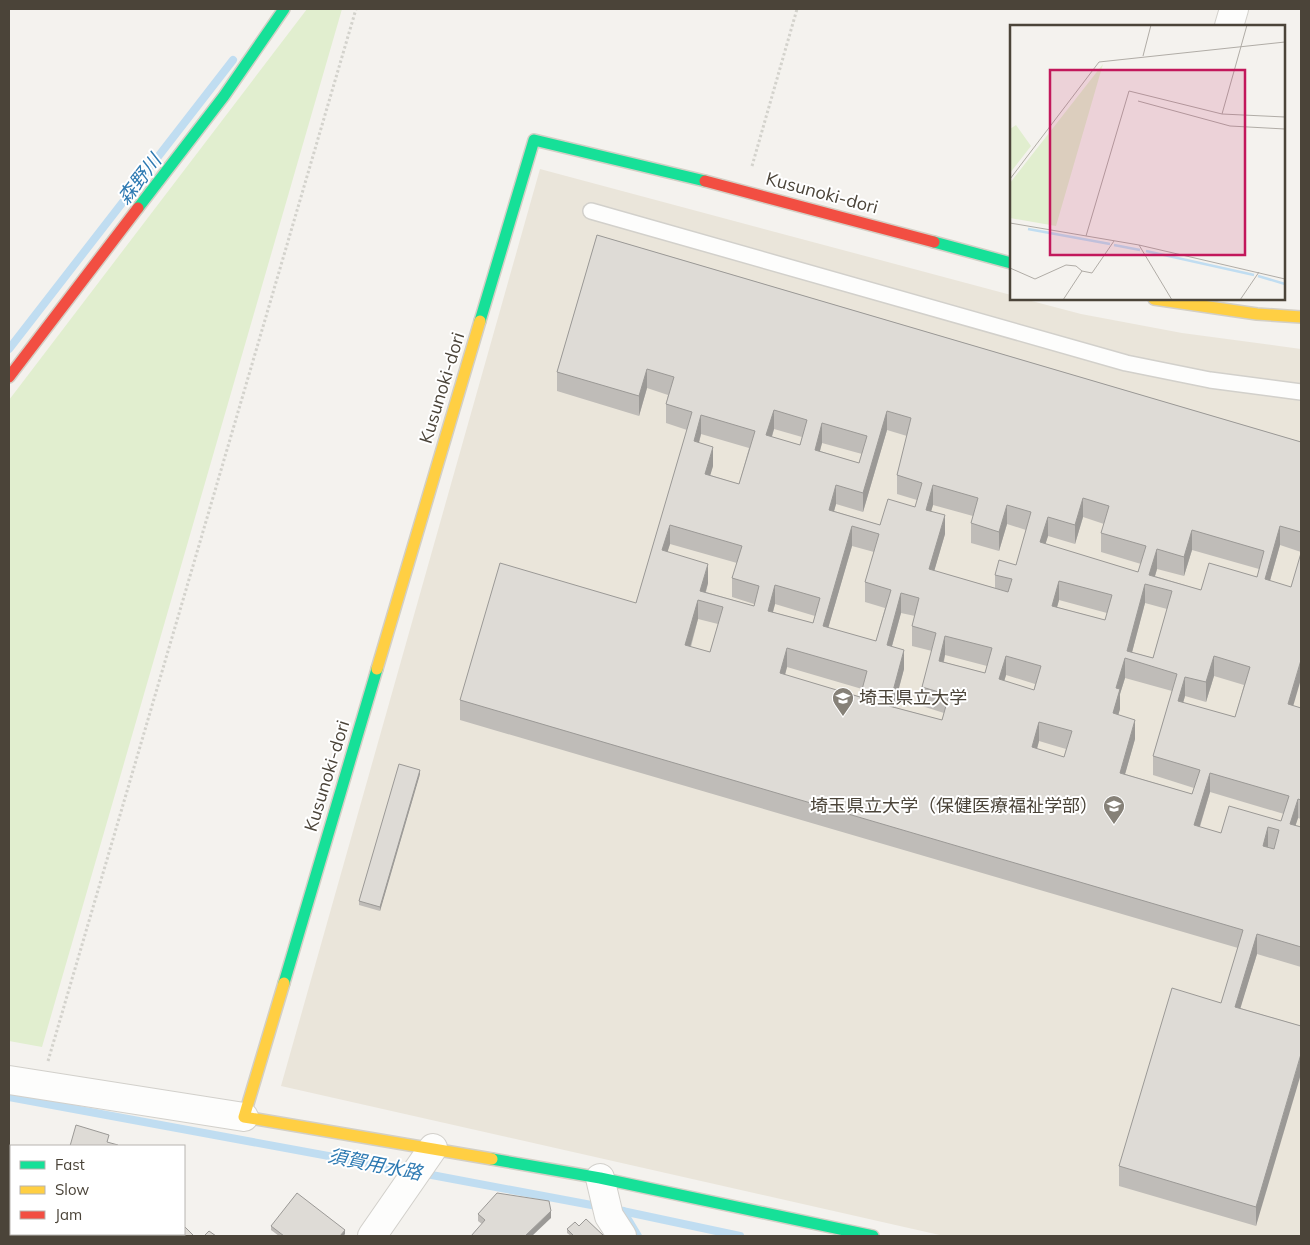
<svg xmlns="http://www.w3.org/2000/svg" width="1310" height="1245" font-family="Mulish,'Noto Sans JP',sans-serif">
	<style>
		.education { fill: #eae5da }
		.green { fill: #e1eecf }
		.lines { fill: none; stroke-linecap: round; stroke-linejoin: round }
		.stream { stroke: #c0ddf1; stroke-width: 8 }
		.lane-casing { stroke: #d2d0cb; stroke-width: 18 }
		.street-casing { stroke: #d2d0cb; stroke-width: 30 }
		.fast-casing { stroke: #d3cfc5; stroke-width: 14 }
		.slow-casing { stroke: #d3cfc5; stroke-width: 14 }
		.jam-casing { stroke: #d3cfc5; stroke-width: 14 }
		.path { stroke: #d3d2cc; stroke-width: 3; stroke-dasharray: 2.5 2.5; stroke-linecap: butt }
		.lane { stroke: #fdfdfc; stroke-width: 15 }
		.street { stroke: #fdfdfc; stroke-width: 28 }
		.fast { stroke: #16e098; stroke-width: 11 }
		.slow { stroke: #ffcf43; stroke-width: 11 }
		.jam { stroke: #f24e42; stroke-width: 11 }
		.wall { fill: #bfbcb8; fill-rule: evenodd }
		.shaded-wall { fill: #9b9996 }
		.building { fill: #dedbd6; stroke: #9b9996; fill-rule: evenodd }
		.labels { text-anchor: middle; stroke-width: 4; stroke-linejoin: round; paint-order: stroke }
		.street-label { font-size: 18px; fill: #4b4439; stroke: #fff }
		.poi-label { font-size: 18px; fill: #4b4439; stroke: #fff; text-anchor: start }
		.water-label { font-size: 19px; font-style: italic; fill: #2e7ab2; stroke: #fff }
		.inset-river { fill: none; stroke: #c0ddf1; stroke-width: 2.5 }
		.inset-road { fill: none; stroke: #b0aca6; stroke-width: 1 }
		.view { fill: #c2185b; fill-opacity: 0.15; stroke: #c2185b; stroke-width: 2.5 }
		.inset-edge { fill: none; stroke: #4b4439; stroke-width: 2.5 }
	</style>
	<rect width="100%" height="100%" fill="#f4f2ee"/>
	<!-- education -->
	<path class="education" d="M540,169L1011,295V299H1024L1081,314L1182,333L1301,349V1236H944L281,1086Z"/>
	<!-- green -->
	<path class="green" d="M307,9H342L42,1047L9,1041V400Z"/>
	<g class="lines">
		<!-- stream -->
		<g class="stream">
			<path d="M9,349L233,60"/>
			<path d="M9,1097L410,1171"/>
			<path d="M421,1173L602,1207"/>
			<path d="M613,1209L740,1236"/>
			<path d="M623,1211L638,1236"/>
		</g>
		<!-- lane casing -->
		<g class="lane-casing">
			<path id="lane" d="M591,211L1126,363L1210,380L1301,392"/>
		</g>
		<!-- street casing -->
		<g class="street-casing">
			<g id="street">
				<path d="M1229,26L1234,9"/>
				<path d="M9,1080L244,1117"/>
				<path d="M600,1178L609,1216L622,1236"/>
				<path d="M372,1236L433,1148"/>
			</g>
		</g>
		<!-- fast casing -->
		<g class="fast-casing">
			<g id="fast">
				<path d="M138,208L224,96L284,9"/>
				<path d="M934,242L1011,263"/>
				<path d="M480,321L534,140L705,181"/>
				<path d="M284,983L377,669"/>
				<path d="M492,1159L600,1178L873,1236"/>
			</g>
		</g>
		<!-- slow casing -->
		<g class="slow-casing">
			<g id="slow">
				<path d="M1154,299L1257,314L1301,317"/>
				<path d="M377,669L480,321"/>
				<path d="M284,983L244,1117L492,1159"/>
			</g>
		</g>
		<!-- jam casing -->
		<g class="jam-casing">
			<g id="jam">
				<path d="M705,181L934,242"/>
				<path d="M9,377L138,208"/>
			</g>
		</g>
		<!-- path -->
		<g class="path">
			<path d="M752,166L797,9"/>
			<path d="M48,1061L356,9"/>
		</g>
		<!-- lane -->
		<use href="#lane" class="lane"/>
		<!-- street -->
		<use href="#street" class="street"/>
		<!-- fast -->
		<use href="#fast" class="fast"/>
		<!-- slow -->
		<use href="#slow" class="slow"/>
		<!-- jam -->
		<use href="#jam" class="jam"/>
	</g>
	<!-- wall -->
	<g class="wall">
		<path d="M597,235L1301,442V552L1280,545L1270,581L1293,706L1301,708V819L1298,818L1295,825L1301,827V967L1257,954L1240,1008L1301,1026L1256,1226L1119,1186V1166L1221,1003L1238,948L460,720V700L636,603L687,430L666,423V404L668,395L647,388L639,416L557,391V372ZM774,429L802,437L800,445L772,437ZM887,430L907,436L897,475V494L917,500L915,507L880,525L834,511L836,504L863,512ZM701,434L749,448L739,484L710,475L713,466L699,443ZM822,443L862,454L859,463L820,451ZM933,505L973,516L971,523V543L999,551L1007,524L1026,530L1016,565L995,575V588L934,571L945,534L931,511ZM1083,517L1104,524L1101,533V552L1141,564L1138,572L1045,544L1048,536L1075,544ZM670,544L737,563L732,578V597L754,604V606L706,592L708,583L667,552ZM852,546L874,552L865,582V602L885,608L876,641L828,628ZM1192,550L1259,569L1257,577L1201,590L1155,576L1157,569L1184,576ZM1059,600L1107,613L1105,620L1057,607ZM1145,603L1167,609L1153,658L1132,652ZM775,604L815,616L813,623L773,612ZM901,613L915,616L912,626V646L932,651L922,687V706L944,713L942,720L894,707L904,669L892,646ZM698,619L718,624L710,652L691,647ZM945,655L987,666L985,673L944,662ZM787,667L862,689L860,697L785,675ZM1006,675L1035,684L1034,690L1004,681ZM1214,676L1244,685L1235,717L1183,703L1185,696L1206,702ZM1125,678L1172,691L1153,756V775L1194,788L1192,794L1125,774L1135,739L1118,715L1120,709V694ZM1039,741L1066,749L1064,757L1037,749ZM1210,792L1284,814L1281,821L1221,833L1200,827Z"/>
		<path d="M420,774L380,911L359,905V901Z"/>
		<path d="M478,1214L551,1218L482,1224L478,1221Z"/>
		<path d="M271,1226L345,1234L343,1236H279L271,1230Z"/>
		<path d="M579,1226L571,1236L567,1233V1229Z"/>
	</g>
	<!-- shaded-wall -->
	<g class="shaded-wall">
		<path d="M647,369V388L639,416V396Z"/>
		<path d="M774,410V429L766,455V435Z"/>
		<path d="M887,411V430L863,512V493Z"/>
		<path d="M701,415V434L694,461V441Z"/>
		<path d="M822,423V443L815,469V450Z"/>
		<path d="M713,447V466L705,493V474Z"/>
		<path d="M836,485V504L829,529V510Z"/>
		<path d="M933,485V505L926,529V510Z"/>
		<path d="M1083,498V517L1075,544V525Z"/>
		<path d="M1007,505V524L999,551V532Z"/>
		<path d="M945,515V534L929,589V569Z"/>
		<path d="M1048,517V536L1040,562V542Z"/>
		<path d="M670,525V544L662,570V550Z"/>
		<path d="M852,526V546L823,646V626Z"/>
		<path d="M1280,526V545L1265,598V579Z"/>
		<path d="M1192,530V550L1184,576V557Z"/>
		<path d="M1157,549V569L1152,586L1149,575Z"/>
		<path d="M708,564V583L703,601L700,591Z"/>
		<path d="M1059,581V600L1052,625V606Z"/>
		<path d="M1145,584V603L1130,660L1127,651Z"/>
		<path d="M775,585V604L768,630V611Z"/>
		<path d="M901,593V613L887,664V645Z"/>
		<path d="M698,600V619L685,665V645Z"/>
		<path d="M945,636V655L939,680V661Z"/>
		<path d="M787,648V667L780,693V673Z"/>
		<path d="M904,650V669L889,725V706Z"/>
		<path d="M1006,656V675L999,699V679Z"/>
		<path d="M1214,656V676L1206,702V682Z"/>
		<path d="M1125,658V678L1120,694V709L1113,733V713L1116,688Z"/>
		<path d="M1301,660V679L1288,724V704Z"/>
		<path d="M1185,677V696L1178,720V701Z"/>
		<path d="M1135,720V739L1120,792V773Z"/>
		<path d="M1039,722V741L1032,767V747Z"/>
		<path d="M420,770V774L380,911V907Z"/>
		<path d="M1210,773V792L1194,845V825Z"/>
		<path d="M1298,799V818L1290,843V824Z"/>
		<path d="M1268,827V846L1263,865V846Z"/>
		<path d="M1257,934V954L1235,1026V1007Z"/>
		<path d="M1301,1054V1074L1256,1226V1207Z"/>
		<path d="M551,1211V1218L532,1236H525Z"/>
		<path d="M345,1230V1234L343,1236H340Z"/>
	</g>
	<!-- building -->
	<g class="building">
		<path d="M597,235L1301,442V532L1280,526L1265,579L1291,587L1301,553V660L1288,704L1301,708V800L1298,799L1290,824L1301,827V947L1257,934L1235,1007L1301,1026V1054L1256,1207L1119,1166L1172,988L1221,1003L1243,930L460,700L500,563L636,603L692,412L666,404L674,377L647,369L639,396L557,372ZM774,410L807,420L800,445L766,435ZM887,411L911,418L897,475L922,483L915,507L888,499L880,525L829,510L836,485L863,493ZM701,415L755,431L739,484L705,474L713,447L694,441ZM822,423L867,436L859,463L815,450ZM933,485L978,498L971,523L999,532L1007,505L1031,512L1016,565L999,560L995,575L1012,579L1008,592L929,569L945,515L926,510ZM1083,498L1109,506L1101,533L1146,546L1138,572L1040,542L1048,517L1075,525ZM670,525L742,546L732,578L759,586L754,606L700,591L708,564L662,550ZM852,526L879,534L865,582L891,590L876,641L823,626ZM1192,530L1264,551L1257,577L1209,563L1201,590L1149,575L1157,549L1184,557ZM1059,581L1112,595L1105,620L1052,606ZM1145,584L1172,591L1153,658L1127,651ZM775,585L820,598L813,623L768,611ZM901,593L919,598L912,626L936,633L922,687L949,695L942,720L889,706L904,650L887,645ZM698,600L723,607L710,652L685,645ZM945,636L992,648L985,673L939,661ZM787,648L867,671L860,697L780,673ZM1006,656L1041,666L1034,690L999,679ZM1214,656L1250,667L1235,717L1178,701L1185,677L1206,682ZM1125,658L1177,674L1153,756L1200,770L1192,794L1120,773L1135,720L1113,713L1120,689L1116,688ZM1039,722L1072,731L1064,757L1032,747ZM1210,773L1289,796L1281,821L1229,806L1221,833L1194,825ZM1268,827L1279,830L1274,849L1263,846Z"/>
		<path d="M399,764L420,770L380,907L359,901Z"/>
		<path d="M76,1125L109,1135L107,1142L118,1145V1146H70Z"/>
		<path d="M297,1193L345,1230L340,1236H284L271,1226Z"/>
		<path d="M497,1193L549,1201L551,1211L525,1236H471L485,1220L478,1214Z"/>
		<path d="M586,1219L604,1236H571L573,1235L567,1229L575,1222L579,1226Z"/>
		<path d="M184,1226L194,1236H171L169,1234H184Z"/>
		<path d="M209,1231L216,1236H204Z"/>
	</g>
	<!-- icons -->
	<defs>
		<g id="university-pin" transform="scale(1.125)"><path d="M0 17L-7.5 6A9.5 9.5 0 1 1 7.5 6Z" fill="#868178" stroke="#fff"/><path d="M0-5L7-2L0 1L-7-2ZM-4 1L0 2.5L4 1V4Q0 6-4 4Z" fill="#fff"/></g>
	</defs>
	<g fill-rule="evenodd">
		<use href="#university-pin" x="843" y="698"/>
		<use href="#university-pin" x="1114" y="806"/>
	</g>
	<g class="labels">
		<!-- street labels -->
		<g class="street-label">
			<text transform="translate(822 193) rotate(15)" y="6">Kusunoki-dori</text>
			<text transform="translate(442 388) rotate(-73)" y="6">Kusunoki-dori</text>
			<text transform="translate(327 776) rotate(-73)" y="6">Kusunoki-dori</text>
		</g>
		<!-- poi labels -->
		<g class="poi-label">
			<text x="859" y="704">埼玉県立大学</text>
			<text x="1098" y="812" text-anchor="end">埼玉県立大学（保健医療福祉学部）</text>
		</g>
		<!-- water labels -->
		<g class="water-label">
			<text transform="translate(139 179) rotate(-52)" y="7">森野川</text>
			<text transform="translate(375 1164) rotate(11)" y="7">須賀用水路</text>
		</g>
	</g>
	<!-- overview -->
	<g transform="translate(1010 25)">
		<rect width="275" height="275" fill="#f4f2ee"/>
		<path d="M93,39L46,201L0,193V158ZM6,100L21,121L0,148V104Z" fill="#e1eecf"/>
		<path class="inset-river" d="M18,204L100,219M104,220L130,225M136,226L244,250M248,251L275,259"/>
		<path class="inset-road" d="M133,31L141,0M128,76L220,101L275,104M212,89L237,0M0,154L89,37L275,17M0,198L129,220L275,254M76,211L119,66L212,89L275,92M129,220L162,275M0,243L25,254L56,240L66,241L72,246M53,275L72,246L82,248L104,216M230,275L249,247"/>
		<path class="view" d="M40,45H235V230H40Z"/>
		<rect width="275" height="275" class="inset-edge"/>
	</g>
	<!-- border -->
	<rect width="1310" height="1245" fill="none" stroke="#4b4439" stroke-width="20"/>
	<!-- legend -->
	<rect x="10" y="1145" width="175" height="90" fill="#ffffff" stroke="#b7b4b0"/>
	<rect x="20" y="1161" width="25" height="8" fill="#16e098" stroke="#b7b4b0"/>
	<text x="55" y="1170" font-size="15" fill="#4b4439">Fast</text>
	<rect x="20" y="1186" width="25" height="8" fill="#ffcf43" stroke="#b7b4b0"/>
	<text x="55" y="1195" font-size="15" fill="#4b4439">Slow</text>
	<rect x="20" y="1211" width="25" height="8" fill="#f24e42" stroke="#b7b4b0"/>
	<text x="55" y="1220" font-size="15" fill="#4b4439">Jam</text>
</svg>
